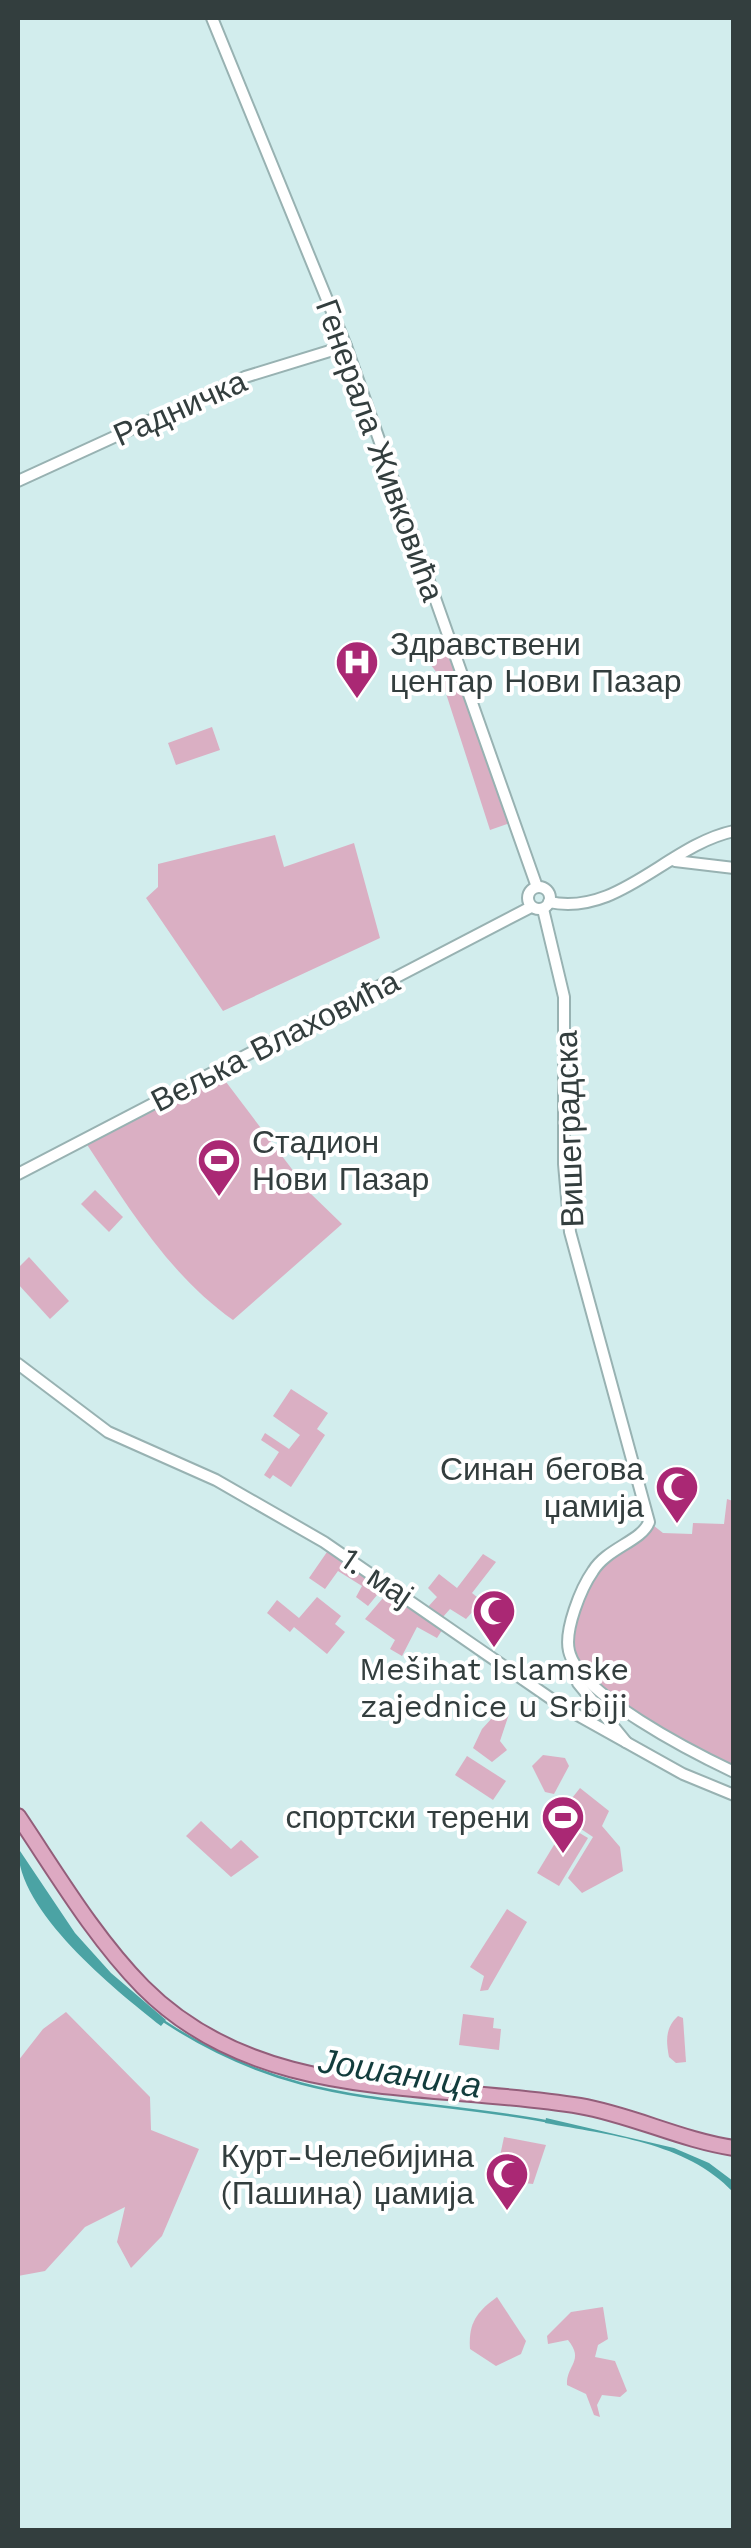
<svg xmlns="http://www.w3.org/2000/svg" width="751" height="2548" font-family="'Work Sans',sans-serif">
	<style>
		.green { fill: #daafc3 }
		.water { fill: #4ba3a4 }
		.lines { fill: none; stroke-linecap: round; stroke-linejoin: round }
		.stream { stroke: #4ba3a4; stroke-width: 2.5 }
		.minor-casing { stroke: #98b2b2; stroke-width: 14 }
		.major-casing { stroke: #935e7a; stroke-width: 18 }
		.minor { stroke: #fff; stroke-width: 10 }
		.major { stroke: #dda9c2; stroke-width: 14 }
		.labels { text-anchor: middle; stroke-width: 8; stroke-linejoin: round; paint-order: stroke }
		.street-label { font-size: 32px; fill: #333e3e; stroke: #fff }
		.poi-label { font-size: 32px; fill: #333e3e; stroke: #fff; text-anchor: end }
		.water-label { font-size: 35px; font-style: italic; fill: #123c3c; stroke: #fff }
	</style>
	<rect width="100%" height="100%" fill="#d2eded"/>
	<!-- green -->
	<g class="green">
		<path d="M452,653L513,822L490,830L441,678L427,660Z"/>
		<path d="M212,727L220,750L176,765L168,743Z"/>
		<path d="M275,835L284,867L354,843L380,938L223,1011L146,898L158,887V864Z"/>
		<path d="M217,1070L310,1193L342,1224L233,1320C168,1274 127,1205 84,1140Z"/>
		<path d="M95,1190L123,1217L109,1232L81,1204Z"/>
		<path d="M29,1257L69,1301L50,1319L18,1284V1268Z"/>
		<path d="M291,1389L328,1413L317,1429L325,1435L291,1487L273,1475L270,1479L264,1475L279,1452L261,1440L265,1433L289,1449L300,1435L273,1416Z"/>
		<path d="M727,1499L733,1501V1772C690,1746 579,1695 568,1644L592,1571L649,1522L663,1533L692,1534L693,1523L724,1524Z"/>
		<path d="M327,1552L382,1589L368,1606L356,1597L362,1586L338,1571L325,1589L309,1578Z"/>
		<path d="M483,1554L496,1562L472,1593L482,1601L466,1619L450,1609L442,1618L427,1608L437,1597L428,1588L439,1574L457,1588Z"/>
		<path d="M389,1591L444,1627L437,1638L417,1627L402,1656L390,1649L395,1640L365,1619Z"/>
		<path d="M317,1597L341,1616L335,1624L345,1632L327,1654L294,1627L290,1632L267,1613L277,1600L299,1618Z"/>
		<path d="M503,1706L509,1714L500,1741L507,1750L492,1762L473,1748L482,1729Z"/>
		<path d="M543,1755L565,1758L569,1766L554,1794L545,1792L532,1766Z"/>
		<path d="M467,1756L506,1781L493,1800L455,1775Z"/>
		<path d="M580,1788L609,1811L602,1826L620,1847L623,1871L582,1893L568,1878L593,1837L569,1821L573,1813L565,1807Z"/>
		<path d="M201,1821L231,1849L241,1840L259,1857L231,1877L186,1836Z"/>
		<path d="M566,1825L588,1838L559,1886L537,1873Z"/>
		<path d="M507,1909L527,1922L488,1990L480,1991L484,1976L470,1967Z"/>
		<path d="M66,2012L150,2097L151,2130L199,2149L162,2236L131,2268L117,2242L125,2207L85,2227L45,2271L18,2276V2061L43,2029Z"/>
		<path d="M463,2014L494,2018L493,2028L501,2029L499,2050L459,2045Z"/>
		<path d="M678,2016L683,2018L686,2062L676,2063L669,2057C666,2041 665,2028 678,2016Z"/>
		<path d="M504,2137L546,2145L533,2184L495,2180Z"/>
		<path d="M497,2297L526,2341L521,2354L496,2366L470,2349C468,2322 478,2311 497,2297Z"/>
		<path d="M603,2307L608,2339L598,2345L595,2357L615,2361L627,2391L620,2397L602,2395L597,2405L600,2417L594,2415L586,2394L567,2385C566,2365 585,2361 568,2340L548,2344L547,2336L571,2312Z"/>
	</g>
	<!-- water -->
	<g class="water">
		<path d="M18,1848L75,1933L111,1973L166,2020L161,2026C114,1989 17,1911 18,1848Z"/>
		<path d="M546,2118L674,2148L709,2163L733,2181V2192C686,2142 609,2135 545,2123Z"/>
	</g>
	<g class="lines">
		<!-- stream -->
		<path class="stream" d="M165,2022C298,2109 398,2094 545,2121"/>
		<!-- minor casing -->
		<g class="minor-casing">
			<g id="minor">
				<path d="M212,18L346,346L537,887"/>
				<path d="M18,481L245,377L346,346"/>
				<path d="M675,861L734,868"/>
				<circle cx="539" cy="898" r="11"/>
				<path d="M549,902C619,917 668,845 734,831"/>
				<path d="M543,909L564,997V1164L570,1232L649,1522C642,1541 607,1548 593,1571C581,1588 564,1630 569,1651C579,1695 694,1753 734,1772"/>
				<path d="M18,1174L531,907"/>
				<path d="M18,1364L108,1432L216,1480L324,1542L563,1707L683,1774L734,1795"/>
				<path d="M575,1667L578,1683L626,1742"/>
			</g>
		</g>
		<!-- major casing -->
		<g class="major-casing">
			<path id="major" d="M18,1816C57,1874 94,1937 143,1987C260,2105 431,2081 580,2106C632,2115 681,2140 734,2148"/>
		</g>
		<!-- minor -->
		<use href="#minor" class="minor"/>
		<!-- major -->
		<use href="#major" class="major"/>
	</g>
	<!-- icons -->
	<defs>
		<g id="hospital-pin" transform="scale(2.25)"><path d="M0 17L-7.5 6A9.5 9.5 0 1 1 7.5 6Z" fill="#aa2874" stroke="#fff"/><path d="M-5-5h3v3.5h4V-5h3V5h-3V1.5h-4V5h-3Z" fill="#fff"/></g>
		<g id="stadium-pin" transform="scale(2.25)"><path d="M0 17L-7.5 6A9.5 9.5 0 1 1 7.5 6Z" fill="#aa2874" stroke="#fff"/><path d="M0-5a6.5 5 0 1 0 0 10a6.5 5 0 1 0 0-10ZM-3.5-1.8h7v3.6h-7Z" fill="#fff"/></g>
		<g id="mosque-pin" transform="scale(2.25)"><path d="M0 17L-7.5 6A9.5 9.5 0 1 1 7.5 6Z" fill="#aa2874" stroke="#fff"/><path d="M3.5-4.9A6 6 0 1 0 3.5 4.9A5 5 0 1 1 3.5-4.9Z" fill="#fff"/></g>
	</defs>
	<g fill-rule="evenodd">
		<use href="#hospital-pin" x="357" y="662"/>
		<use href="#stadium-pin" x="219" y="1160"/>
		<use href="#mosque-pin" x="677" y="1487"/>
		<use href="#mosque-pin" x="494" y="1611"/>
		<use href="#stadium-pin" x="563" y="1817"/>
		<use href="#mosque-pin" x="507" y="2174"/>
	</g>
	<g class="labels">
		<!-- street labels -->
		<g class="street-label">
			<text transform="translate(180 408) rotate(-24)" y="11">Радничка</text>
			<text transform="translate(380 450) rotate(70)" y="11">Генерала Живковића</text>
			<text transform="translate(275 1041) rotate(-27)" y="11">Вељка Влаховића</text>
			<text transform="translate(569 1129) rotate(-92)" y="11">Вишеградска</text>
			<text transform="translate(377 1577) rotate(34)" y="11">1. мај</text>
		</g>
		<!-- poi labels -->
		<g class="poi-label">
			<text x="390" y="655" text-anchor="start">Здравствени<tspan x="390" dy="37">центар Нови Пазар</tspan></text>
			<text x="252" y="1153" text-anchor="start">Стадион<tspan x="252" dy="37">Нови Пазар</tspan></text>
			<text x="644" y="1480">Синан бегова<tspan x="644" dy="37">џамија</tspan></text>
			<text x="494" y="1680" text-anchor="middle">Mešihat Islamske<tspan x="494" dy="37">zajednice u Srbiji</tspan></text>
			<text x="530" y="1828">спортски терени</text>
			<text x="474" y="2167">Курт-Челебијина<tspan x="474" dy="37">(Пашина) џамија</tspan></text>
		</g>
		<!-- water labels -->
		<g class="water-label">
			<text transform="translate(400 2073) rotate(9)" y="12">Јошаница</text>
		</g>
	</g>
	<!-- border -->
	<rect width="751" height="2548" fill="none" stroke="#333e3e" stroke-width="40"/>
</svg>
